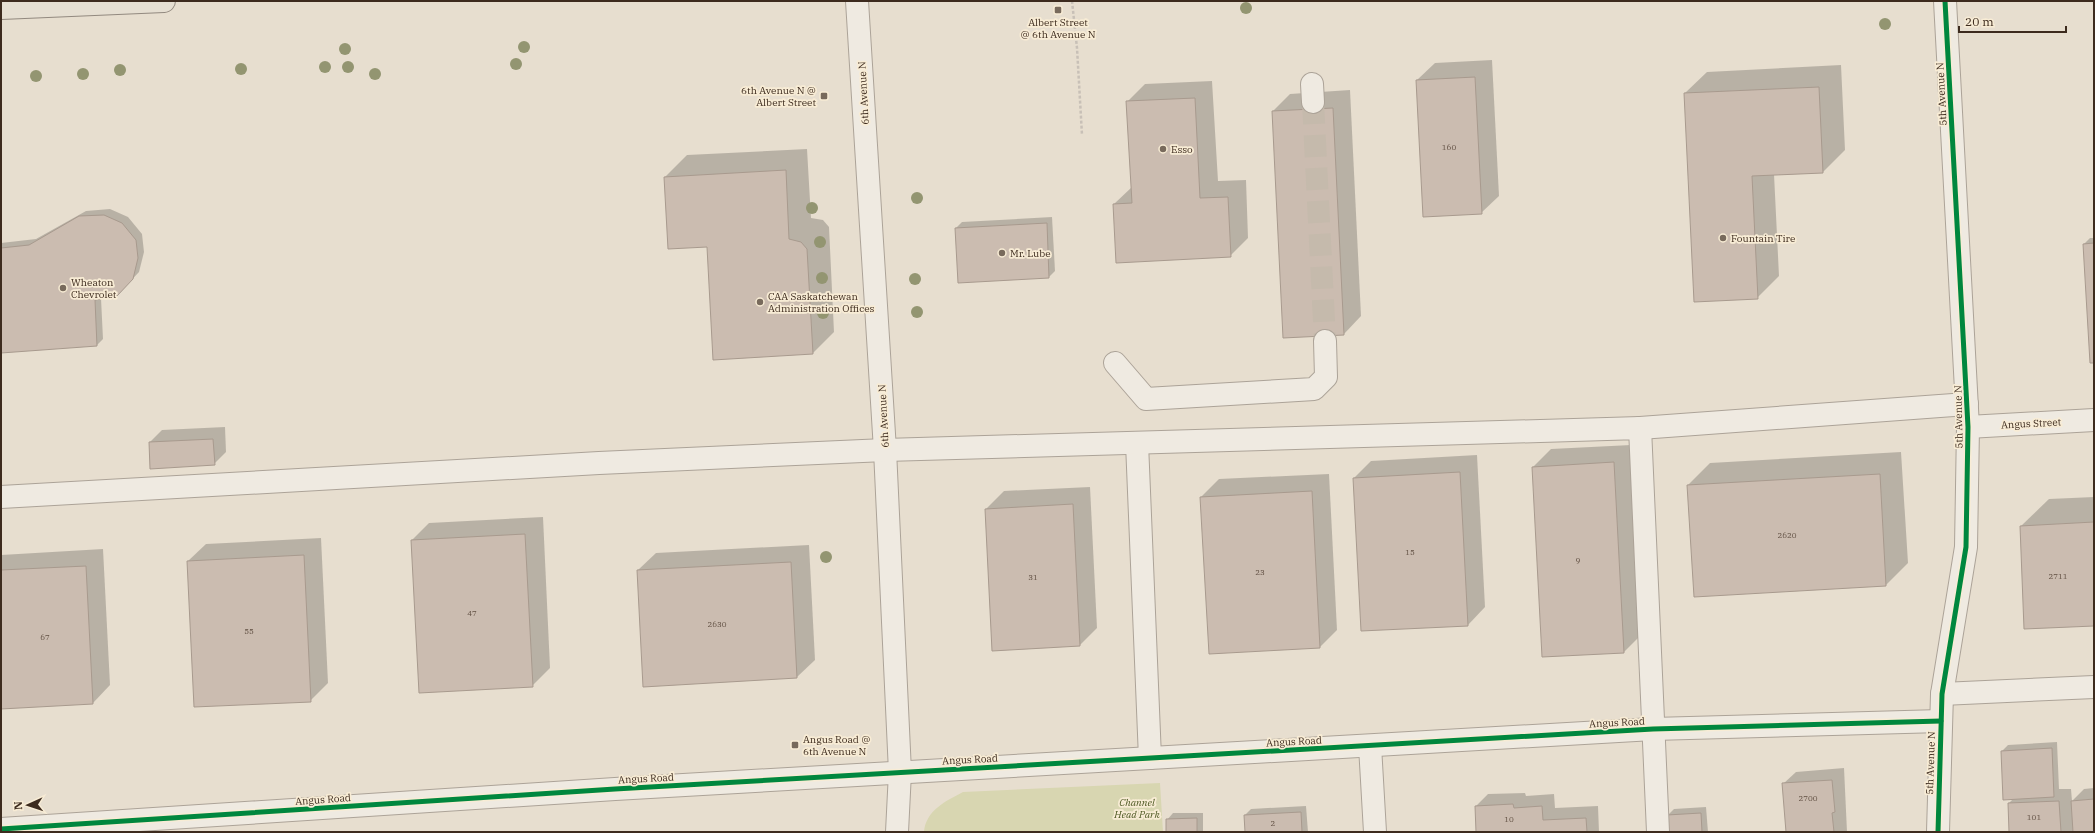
<svg xmlns="http://www.w3.org/2000/svg" width="2095" height="833" font-family="'IBM Plex Serif',serif">
	<style>
		.green { fill: #d8d6b1 }
		.shadow { fill: #0003 }
		.building { fill: #cbbcb0; stroke: #a89a8e }
		.lines { fill: none; stroke-linecap: round; stroke-linejoin: round }
		.minor-tunnel { stroke: #c5baac; stroke-width: 22; stroke-dasharray: 22 11; stroke-linecap: butt }
		.minor-casing { stroke: #aca398; stroke-width: 24 }
		.major-casing { stroke: #92897f; stroke-width: 24 }
		.path { stroke: #c8c0b7; stroke-width: 2.5; stroke-dasharray: 3 2; stroke-linecap: butt }
		.minor { stroke: #efeae1; stroke-width: 22 }
		.major { stroke: #e6dfd2; stroke-width: 22 }
		.cycleway-casing { stroke: #f8ecd5; stroke-width: 8 }
		.cycleway { stroke: #00873e; stroke-width: 5 }
		.tree { fill: #939571 }
		.poi-dot { fill: #786a5c; stroke: #f8ecd5; stroke-width: 1.5 }
		.labels { text-anchor: middle; stroke-width: 3.5; stroke-linejoin: round; paint-order: stroke }
		.number-label { font-size: 8px; fill: #604f42 }
		.poi-label { font-size: 10px; fill: #3d2b1e; stroke: #f8ecd5; text-anchor: start }
		.street-label { font-size: 10px; fill: #3d2b1e; stroke: #f8ecd5 }
		.park-label { font-size: 10px; font-style: italic; fill: #4f5a24; stroke: #f8ecd5 }
	</style>
	<rect width="100%" height="100%" fill="#e7decf"/>
	<!-- green -->
	<path class="green" d="M1160,783L1163,832H924C926,810 946,801 963,792Z"/>
	<!-- shadow -->
	<g class="shadow">
		<path d="M1492,60L1499,196L1481,213L1417,80L1435,63Z"/>
		<path d="M1841,65L1845,150L1823,172L1774,174L1779,276L1757,298L1685,93L1707,72Z"/>
		<path d="M1212,81L1218,181L1246,180L1248,238L1230,256L1114,204L1132,187L1127,102L1145,84Z"/>
		<path d="M1350,90L1361,316L1344,334L1273,111L1290,94Z"/>
		<path d="M807,149L811,218L823,220L829,227L834,332L812,354L708,246L665,177L687,155Z"/>
		<path d="M110,209L128,217L142,234L144,252L139,272L123,289L101,298L103,339L97,345L1,352V243L36,239L86,211Z"/>
		<path d="M1052,217L1055,271L1049,277L959,282L956,228L962,222Z"/>
		<path d="M2090,238H2094V362L2084,244Z"/>
		<path d="M225,427L226,452L214,464L150,442L162,430Z"/>
		<path d="M1631,445L1641,635L1624,652L1543,656L1533,467L1551,449Z"/>
		<path d="M1901,452L1908,563L1886,585L1688,485L1710,463Z"/>
		<path d="M1477,455L1485,607L1468,625L1354,478L1371,461Z"/>
		<path d="M1329,474L1337,630L1320,647L1210,653L1201,497L1219,479Z"/>
		<path d="M1090,487L1097,628L1080,645L986,509L1004,491Z"/>
		<path d="M2094,497V625L2021,526L2049,499Z"/>
		<path d="M543,517L550,668L532,686L412,540L429,523Z"/>
		<path d="M321,538L328,683L310,701L188,561L206,544Z"/>
		<path d="M809,545L815,660L797,677L644,685L638,570L656,553Z"/>
		<path d="M103,549L110,685L93,703L1,708V555Z"/>
		<path d="M2057,742L2059,789H2071L2072,801L2084,789L2094,788V832H2010L2009,803L2014,798L2002,751L2008,745Z"/>
		<path d="M1844,768L1847,832H1787L1783,784L1796,772Z"/>
		<path d="M1525,793L1526,796L1554,794L1555,808L1598,806L1599,832H1477L1476,806L1488,794Z"/>
		<path d="M1306,806L1308,832H1246L1245,815L1251,809Z"/>
		<path d="M1706,807L1708,832H1669L1668,815L1674,809Z"/>
		<path d="M1173,813H1203V832H1167V820Z"/>
	</g>
	<!-- building -->
	<g class="building">
		<path d="M1475,77L1482,214L1423,217L1416,80Z"/>
		<path d="M1819,87L1823,173L1752,176L1758,299L1694,302L1684,93Z"/>
		<path d="M1195,98L1200,198L1228,197L1231,257L1116,263L1113,204L1132,203L1126,101Z"/>
		<path d="M1333,108L1344,335L1283,338L1272,111Z"/>
		<path d="M786,170L789,239L801,242L807,249L813,354L713,360L707,247L668,249L664,177Z"/>
		<path d="M104,215L122,223L136,240L138,258L133,279L117,296L95,300L97,346L1,353V248L29,245L79,216Z"/>
		<path d="M1047,223L1049,278L958,283L955,228Z"/>
		<path d="M2094,243V363H2090L2083,244Z"/>
		<path d="M213,439L215,465L150,469L149,442Z"/>
		<path d="M1614,462L1624,653L1542,657L1532,467Z"/>
		<path d="M1460,472L1468,626L1361,631L1353,478Z"/>
		<path d="M1880,474L1886,586L1694,597L1687,485Z"/>
		<path d="M1312,491L1320,648L1209,654L1200,497Z"/>
		<path d="M1073,504L1080,646L992,651L985,509Z"/>
		<path d="M2094,522V626L2024,629L2020,526Z"/>
		<path d="M525,534L533,687L419,693L411,540Z"/>
		<path d="M304,555L311,702L194,707L187,561Z"/>
		<path d="M791,562L797,678L643,687L637,570Z"/>
		<path d="M86,566L93,704L1,709V570Z"/>
		<path d="M2052,748L2054,797L2003,800L2001,751Z"/>
		<path d="M1832,780L1835,812L1832,813L1834,832H1786L1782,783Z"/>
		<path d="M2094,799V832H2073L2071,801Z"/>
		<path d="M2059,801L2061,832H2009L2008,803Z"/>
		<path d="M1513,804L1514,808L1542,806L1543,820L1586,818L1587,832H1476L1475,806Z"/>
		<path d="M1301,812L1302,832H1245L1244,815Z"/>
		<path d="M1701,813L1702,832H1668L1667,815Z"/>
		<path d="M1197,818V832H1166V819Z"/>
	</g>
	<g class="lines">
		<!-- minor-tunnel -->
		<path class="minor-tunnel" d="M1313,102L1325,341"/>
		<!-- minor casing -->
		<g class="minor-casing">
			<g id="minor">
				<path d="M857,1L885,450L900,772L897,832"/>
				<path d="M1312,84L1313,102"/>
				<path d="M1115,363L1146,399L1314,389L1326,377L1325,341"/>
				<path d="M1968,427L2094,420"/>
				<path d="M1640,428L1967,404"/>
				<path d="M1137,443L1150,758"/>
				<path d="M1,497L599,463L885,450L1640,428L1658,832"/>
				<path d="M1942,694L2094,687"/>
				<path d="M1370,746L1375,832"/>
				<path d="M1,829L615,789L1653,729L1941,721"/>
				<path d="M1938,832L1942,694L1966,547L1968,427L1945,1"/>
			</g>
		</g>
		<!-- major casing -->
		<g class="major-casing">
			<path id="major" d="M1,8L164,1"/>
		</g>
		<!-- path -->
		<path class="path" d="M1072,1L1077,48L1082,135"/>
		<!-- minor -->
		<use href="#minor" class="minor"/>
		<!-- major -->
		<use href="#major" class="major"/>
		<!-- cycleway casing -->
		<g class="cycleway-casing">
			<g id="cycleway">
				<path d="M1,829L615,789L1653,729L1941,721"/>
				<path d="M1938,832L1942,694L1966,547L1968,427L1945,1"/>
			</g>
		</g>
		<!-- cycleway -->
		<use href="#cycleway" class="cycleway"/>
	</g>
	<!-- trees -->
	<g class="tree">
		<circle cx="1246" cy="8" r="6"/>
		<circle cx="1885" cy="24" r="6"/>
		<circle cx="524" cy="47" r="6"/>
		<circle cx="345" cy="49" r="6"/>
		<circle cx="516" cy="64" r="6"/>
		<circle cx="325" cy="67" r="6"/>
		<circle cx="348" cy="67" r="6"/>
		<circle cx="241" cy="69" r="6"/>
		<circle cx="120" cy="70" r="6"/>
		<circle cx="83" cy="74" r="6"/>
		<circle cx="375" cy="74" r="6"/>
		<circle cx="36" cy="76" r="6"/>
		<circle cx="917" cy="198" r="6"/>
		<circle cx="812" cy="208" r="6"/>
		<circle cx="820" cy="242" r="6"/>
		<circle cx="822" cy="278" r="6"/>
		<circle cx="915" cy="279" r="6"/>
		<circle cx="917" cy="312" r="6"/>
		<circle cx="823" cy="313" r="6"/>
		<circle cx="826" cy="557" r="6"/>
	</g>
	<!-- markers -->
	<g class="poi-dot">
		<rect x="1054" y="6" width="8" height="8" rx="2"/>
		<rect x="820" y="92" width="8" height="8" rx="2"/>
		<circle cx="1163" cy="149" r="4"/>
		<circle cx="1723" cy="238" r="4"/>
		<circle cx="1002" cy="253" r="4"/>
		<circle cx="63" cy="288" r="4"/>
		<circle cx="760" cy="302" r="4"/>
		<rect x="791" y="741" width="8" height="8" rx="2"/>
	</g>
	<g class="labels">
		<!-- number labels -->
		<g class="number-label">
			<text x="1449" y="150">160</text>
			<text x="1787" y="538">2620</text>
			<text x="1410" y="555">15</text>
			<text x="1578" y="563">9</text>
			<text x="1260" y="575">23</text>
			<text x="2058" y="579">2711</text>
			<text x="1033" y="580">31</text>
			<text x="472" y="616">47</text>
			<text x="717" y="627">2630</text>
			<text x="249" y="634">55</text>
			<text x="45" y="640">67</text>
			<text x="1808" y="801">2700</text>
			<text x="2034" y="820">101</text>
			<text x="1509" y="822">10</text>
			<text x="1273" y="826">2</text>
		</g>
		<!-- poi labels -->
		<g class="poi-label">
			<text x="1058" y="26" text-anchor="middle">Albert Street<tspan x="1058" dy="12">@ 6th Avenue N</tspan></text>
			<text x="816" y="94" text-anchor="end">6th Avenue N @<tspan x="816" dy="12">Albert Street</tspan></text>
			<text x="1171" y="153">Esso</text>
			<text x="1731" y="242">Fountain Tire</text>
			<text x="1010" y="257">Mr. Lube</text>
			<text x="71" y="286">Wheaton<tspan x="71" dy="12">Chevrolet</tspan></text>
			<text x="768" y="300">CAA Saskatchewan<tspan x="768" dy="12">Administration Offices</tspan></text>
			<text x="803" y="743">Angus Road @<tspan x="803" dy="12">6th Avenue N</tspan></text>
		</g>
		<!-- street labels -->
		<g class="street-label">
			<text transform="translate(863 93) rotate(-93)" y="4">6th Avenue N</text>
			<text transform="translate(1941 94) rotate(-93)" y="4">5th Avenue N</text>
			<text transform="translate(883 416) rotate(-93)" y="4">6th Avenue N</text>
			<text transform="translate(1958 417) rotate(-91)" y="4">5th Avenue N</text>
			<text transform="translate(2031 423) rotate(-3)" y="4">Angus Street</text>
			<text transform="translate(1617 722) rotate(-3)" y="4">Angus Road</text>
			<text transform="translate(1294 741) rotate(-3)" y="4">Angus Road</text>
			<text transform="translate(970 759) rotate(-3)" y="4">Angus Road</text>
			<text transform="translate(1930 763) rotate(-88)" y="4">5th Avenue N</text>
			<text transform="translate(646 778) rotate(-3)" y="4">Angus Road</text>
			<text transform="translate(323 799) rotate(-4)" y="4">Angus Road</text>
		</g>
		<!-- park labels -->
		<g class="park-label">
			<text x="1137" y="806">Channel<tspan x="1137" dy="12">Head Park</tspan></text>
		</g>
	</g>
	<!-- border -->
	<rect width="2095" height="833" fill="none" stroke="#3d2b1e" stroke-width="4"/>
	<!-- north arrow -->
	<g transform="translate(28 805) rotate(267)" stroke="#f8ecd5" stroke-width="3" paint-order="stroke">
	<path d="M0-3L7 15L0 10L-7 15Z" fill="#3d2b1e"/>
	<text y="-6" font-size="11" font-weight="bold" text-anchor="middle" fill="#3d2b1e">N</text>
	</g>
	<!-- scale -->
	<path d="M1959 26v6h107v-6" fill="none" stroke="#3d2b1e" stroke-width="2"/>
	<text x="1965" y="26" font-size="12" fill="#3d2b1e" stroke="#f8ecd5" stroke-width="3" paint-order="stroke">20 m</text>
</svg>
